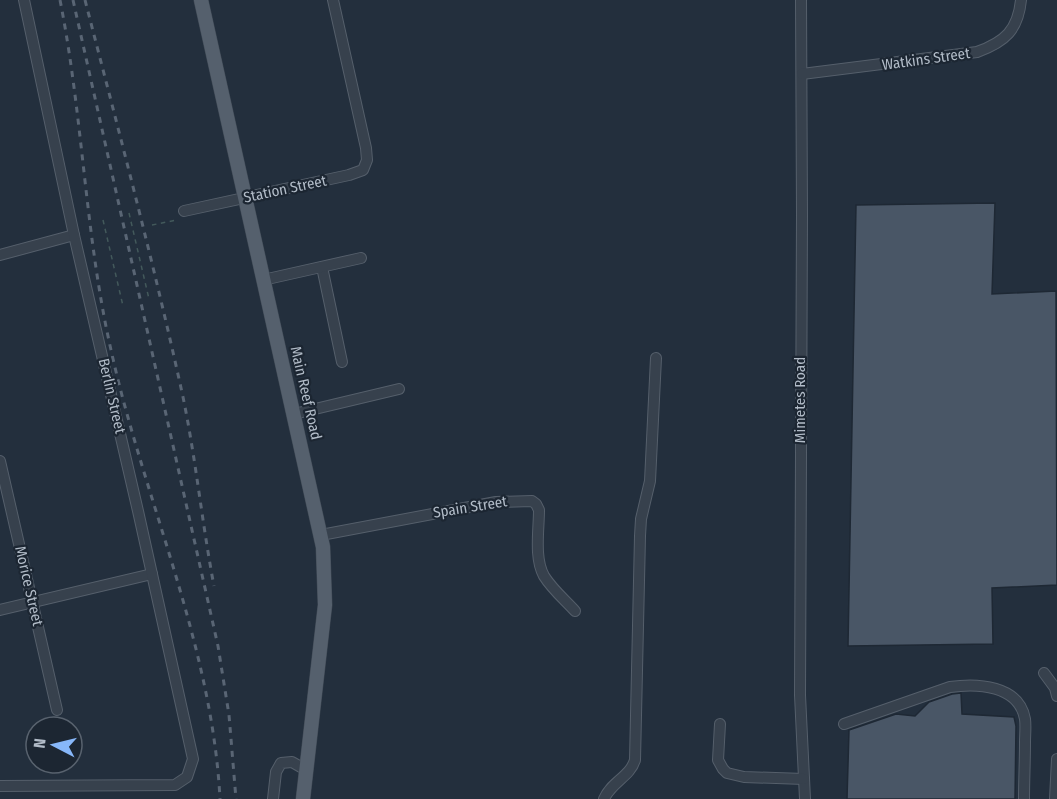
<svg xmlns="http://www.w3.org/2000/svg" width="1057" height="799" font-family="'Fira Sans Condensed',sans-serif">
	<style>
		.building { fill: #495666; stroke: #1e2834; stroke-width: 1.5 }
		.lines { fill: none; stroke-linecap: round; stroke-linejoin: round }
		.minor-casing { stroke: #555f6b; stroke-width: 12 }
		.major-casing { stroke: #404a56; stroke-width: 15 }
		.path { stroke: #43595b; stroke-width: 1.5; stroke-dasharray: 4.5 4.5; stroke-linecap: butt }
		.minor { stroke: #37414d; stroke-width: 10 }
		.major { stroke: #55606d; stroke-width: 14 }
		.rail { stroke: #596574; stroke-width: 3; stroke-dasharray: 6 6; stroke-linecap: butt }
		.labels { text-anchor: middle; stroke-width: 4.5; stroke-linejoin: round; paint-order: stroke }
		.street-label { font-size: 15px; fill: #b2bcc8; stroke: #1c2632 }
	</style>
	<rect width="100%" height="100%" fill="#232f3d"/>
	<!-- building -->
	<g class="building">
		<path d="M995,203L992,294L1056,291L1057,585L992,588L993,644L848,646L856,205Z"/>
		<path d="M961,693L962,714L1014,717L1016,726L1015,799H847L849,730L896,714L915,716L929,702L952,694Z"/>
	</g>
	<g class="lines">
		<!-- minor casing -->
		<g class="minor-casing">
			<g id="minor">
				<path d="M801,0L802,215L800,695L805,799"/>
				<path d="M802,74L977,52C1005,42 1018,30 1021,0"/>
				<path d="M184,211L349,175L363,170L367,160L366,148L333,0"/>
				<path d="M0,255L74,235"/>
				<path d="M322,267L342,362"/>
				<path d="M263,280L361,258"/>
				<path d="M294,414L399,389"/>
				<path d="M0,461L57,710"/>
				<path d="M321,535L496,502L532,501L536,504L539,510C539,530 534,558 544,576C552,589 565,600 575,611"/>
				<path d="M0,610L152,574"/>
				<path d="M1044,673L1055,688L1057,696"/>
				<path d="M720,724L718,760L723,769L727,773L744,777L804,779"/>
				<path d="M844,724L950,687C977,683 1019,685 1025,719C1026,726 1025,735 1025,742C1025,761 1024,780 1024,799"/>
				<path d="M0,786L175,785L187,777L193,759L138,511L74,235L24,0"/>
				<path d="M273,799L276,772L281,763L292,762L306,770"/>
				<path d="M604,799C611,782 630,777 635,760L640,536L641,519L650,481L656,358"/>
				<path d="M1055,799L1057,759"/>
			</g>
		</g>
		<!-- major casing -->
		<g class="major-casing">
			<path id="major" d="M201,0L323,547L325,605L303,799"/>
		</g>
		<!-- path -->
		<g class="path">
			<path d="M129,213L149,299"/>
			<path d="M103,220L123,306"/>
			<path d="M152,225L177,220"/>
		</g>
		<!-- minor -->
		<use href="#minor" class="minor"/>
		<!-- major -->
		<use href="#major" class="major"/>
		<!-- rail -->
		<g class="rail">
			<path d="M60,0C83,116 85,235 111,350C144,500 212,644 220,799"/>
			<path d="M73,0L218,646L229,715L236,799"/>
			<path d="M85,0C119,132 154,264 183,397C196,460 202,523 214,586"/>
		</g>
	</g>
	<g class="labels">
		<!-- street labels -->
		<g class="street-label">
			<text transform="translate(926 59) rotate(-8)" y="5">Watkins Street</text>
			<text transform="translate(285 189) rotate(-12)" y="5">Station Street</text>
			<text transform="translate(306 393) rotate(77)" y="5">Main Reef Road</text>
			<text transform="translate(112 396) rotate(77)" y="5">Berlin Street</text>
			<text transform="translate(800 400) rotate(-90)" y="5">Mimetes Road</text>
			<text transform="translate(470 507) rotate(-9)" y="5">Spain Street</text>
			<text transform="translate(29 586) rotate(77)" y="5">Morice Street</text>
		</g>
	</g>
	<!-- north arrow -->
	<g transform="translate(54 745) rotate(277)"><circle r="28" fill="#1c2632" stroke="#58626e" stroke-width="1.5"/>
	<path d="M0-4.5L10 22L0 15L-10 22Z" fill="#87b7f9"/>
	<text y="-9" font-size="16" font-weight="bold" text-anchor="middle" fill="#b2bcc8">N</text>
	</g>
</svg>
